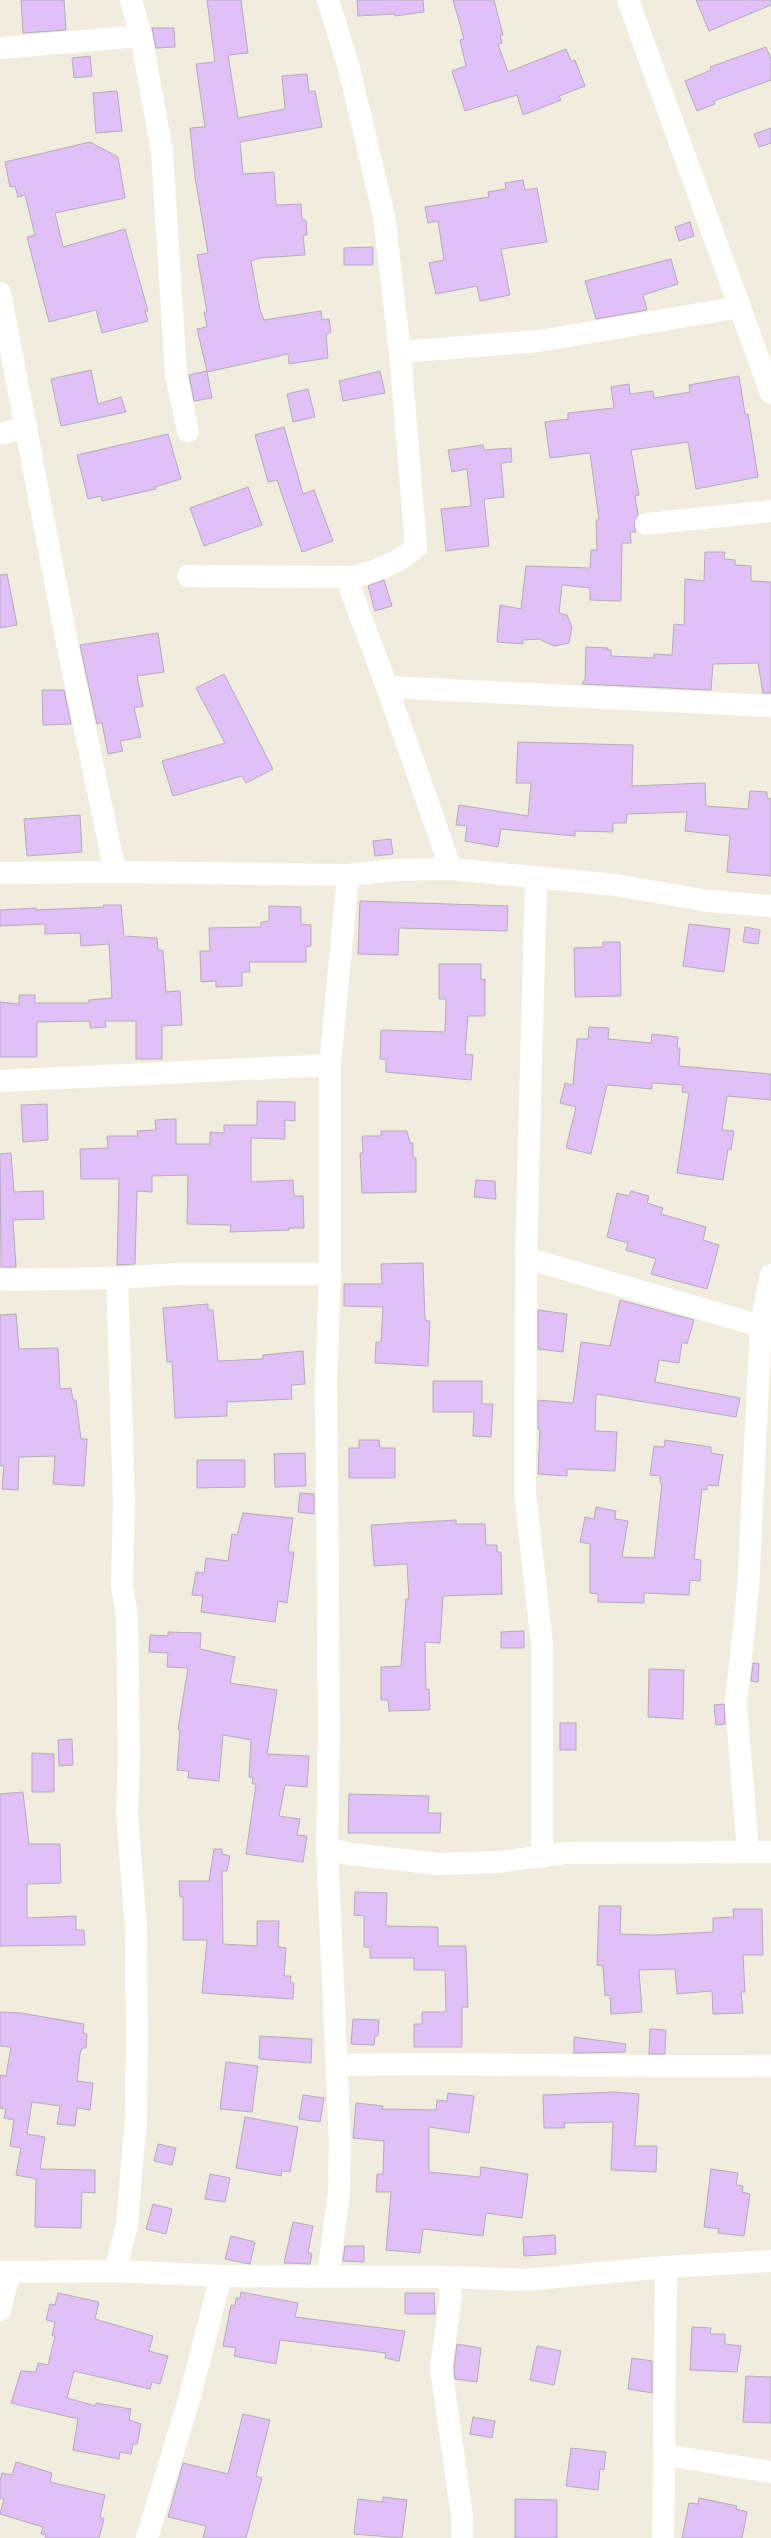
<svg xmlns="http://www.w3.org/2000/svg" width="771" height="2538" font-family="'Space Grotesk',sans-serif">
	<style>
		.building { fill: #e1c0f7; stroke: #b3acb9 }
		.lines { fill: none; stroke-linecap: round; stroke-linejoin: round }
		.street { stroke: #fff; stroke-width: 22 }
	</style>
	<rect width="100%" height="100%" fill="#f1edde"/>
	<!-- building -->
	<g class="building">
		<path d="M21,0H64L66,30L23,33Z"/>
		<path d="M207,0H241L248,53L228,55L238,118L285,109L282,76L307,74L309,92L315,91L322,127L240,142L243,174L274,172L276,205L301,204L302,220H306L307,235H303L305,255L260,258L251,261L260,310L264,320L321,311L322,320L329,319L331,332L326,335L328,358L289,364L288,354L207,372L212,398L194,401L189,375L207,371L197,329L207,327L204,312H207L197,255L208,253L195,177L190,128L205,127L196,64L215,62Z"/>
		<path d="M357,0H423L424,12L395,16V14L358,16Z"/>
		<path d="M453,0H494L503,35H500L502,43L498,44L508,72L566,49L571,61L575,60L585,86L559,96L561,100L523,115L517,95L465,111L452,71L466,66L460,40L464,39Z"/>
		<path d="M696,0H771V5L709,31Z"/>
		<path d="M152,28H174L175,47L156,48Z"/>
		<path d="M766,47L771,59V80L714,101L715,104L697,111L685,81L711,70L710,67Z"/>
		<path d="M90,56L92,76L74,78L72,58Z"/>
		<path d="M117,91L122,131L96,133L93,93Z"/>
		<path d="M771,128V143L759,147L754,134Z"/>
		<path d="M90,142L118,157L125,198L55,213L63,247L125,229L148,311H145L148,321L102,333L96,310L49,322L27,237L35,235L25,195L18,197L15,186L10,187L5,162Z"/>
		<path d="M523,180L525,190L537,188L547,242L501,249L510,295L480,301L477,286L436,294L429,263L444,260L438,221L428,223L425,207L489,197L488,192L506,189L505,183Z"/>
		<path d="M690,222L694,236L679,241L675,227Z"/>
		<path d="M373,247V265H344V248Z"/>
		<path d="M671,259L678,284L643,295L647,310L596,319L585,281Z"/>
		<path d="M91,370L98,404L121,397L126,412L61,426L51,379Z"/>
		<path d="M380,371L385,393L343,401L339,381Z"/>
		<path d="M739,376L745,414H748L758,477L696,489L688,442L631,450L639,495L635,496L638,515L634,525L636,532H630L631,543H622L621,601L590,600V588L562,585L559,613L567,615L572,627L569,643L554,646L539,639L523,640V644L497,642L500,605L521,609L526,566L590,568L591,550H597L596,520H599L590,453L550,458L545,422L568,419V413L614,408L611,387L629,384L630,394L653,391L654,398L690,392L689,385Z"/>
		<path d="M308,389L315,417L293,422L287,394Z"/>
		<path d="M284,427L303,494L314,490L333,541L302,552L277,480L268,482L255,435Z"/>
		<path d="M168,434L181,479L155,487L156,489L102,501L101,496L88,499L77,455Z"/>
		<path d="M483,445L484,450L511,448L512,462L501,463L504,497L484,499L489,546L446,551L441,509L471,506L467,469L452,472L448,450Z"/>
		<path d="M248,487L262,525L204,546L190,508Z"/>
		<path d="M705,552H725L724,559L735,560V565L751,566V581L771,582V693H763L758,663L713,664L711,690L582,684L585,679L586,647L608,648L607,650H611V656L654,658V654L672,655L674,624L684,625L685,579L704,581Z"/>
		<path d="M7,574L17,625L0,628V575Z"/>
		<path d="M384,580L392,606L375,611L368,586Z"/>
		<path d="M158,633L164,672L137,676L143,706L134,708L141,737L120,741L123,751L108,754L102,723L97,724L80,645Z"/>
		<path d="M224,674L273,769L246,783L242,776L173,796L162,761L225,743L196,688Z"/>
		<path d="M42,690H64L71,724L43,725Z"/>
		<path d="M518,742L633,745L632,786L705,783L706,806L748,809L750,791L767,792V798L771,799V876L727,872L730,836L685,831L687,812L627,814L626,823H613V832L575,831V836L501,829L498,847L465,841L467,826L456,825L459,805L528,816L531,783H516Z"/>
		<path d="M80,815L82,852L27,856L24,819Z"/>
		<path d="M391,839L393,854L375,856L373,841Z"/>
		<path d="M360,901L508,906L507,931L399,928L398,955L358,954Z"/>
		<path d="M103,905H121L124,936L157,938L158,950H163L166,992L180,991L182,1025L162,1026V1059H136V1021H105L106,1027L90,1028V1021L37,1022V1057H0V1002L19,1004V995H35V1003H89V1000L112,998L109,944L81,946L80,933L45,934V924L0,926V910L36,908V910L104,907Z"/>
		<path d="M269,906L301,907V924L311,925V946L306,947V962H249L250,972H242V986L216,987V981L201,982L200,951H210L209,928L261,927V922L269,921Z"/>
		<path d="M689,924L730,929L724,972L683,966Z"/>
		<path d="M745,927L760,930L758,944L743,942Z"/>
		<path d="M603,942H620L621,996L575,997L574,948L603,947Z"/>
		<path d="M439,964H481V980L485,979V1016H468L465,1054L473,1055L471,1080L386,1072V1059H380L381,1030L445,1032L446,999H439Z"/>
		<path d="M589,1027L609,1028L608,1039L651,1043L652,1034L678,1037L677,1048H680L679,1066L771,1074V1100L727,1096L722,1130L734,1131L731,1150L728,1149L723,1180L677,1173L689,1093L682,1092L683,1085L652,1083V1089L607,1085L591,1154L566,1148L576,1107L560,1103L565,1083L573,1085L577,1039H588Z"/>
		<path d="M257,1101L295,1102V1121L285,1120V1139L251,1138V1182L293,1180L294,1196H303L304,1228H289V1230L230,1232L231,1225L187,1224L188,1175L152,1176V1192L137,1191L135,1264L117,1265L119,1179H81L80,1149L108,1148L107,1136H138L137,1131L156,1130L155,1120L176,1119V1144H210V1132L224,1133V1125H257Z"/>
		<path d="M47,1104L48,1140L23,1142L21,1105Z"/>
		<path d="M381,1131H407L410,1143H413V1158H416V1192L362,1193L360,1153H363L362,1136H381Z"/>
		<path d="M11,1153L14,1192L43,1191L44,1219L13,1220L16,1267H1L0,1154Z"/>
		<path d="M476,1180L495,1181L496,1199L474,1197Z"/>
		<path d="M631,1191L649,1196L647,1203L663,1208L661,1214L706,1227L703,1240L719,1245L707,1289L651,1274L656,1259L626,1250L628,1243L607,1237L617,1193L629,1196Z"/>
		<path d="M423,1263L425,1320L430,1321L428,1366L375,1363L376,1342H381L383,1307L344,1306V1284H382L381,1264Z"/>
		<path d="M620,1300L694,1320L687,1344L682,1342L679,1363L659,1360L655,1382L740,1398L736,1417L596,1394L595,1431L617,1432L615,1471L567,1469V1476L538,1474L540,1429H538V1400L573,1403L581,1342L610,1346Z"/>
		<path d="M208,1304V1310H213L218,1361L263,1359V1355L303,1351L305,1384L291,1385L292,1399L227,1402V1416L175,1418L172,1362H167L163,1308Z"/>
		<path d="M538,1310L567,1314L563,1352L538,1349Z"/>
		<path d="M16,1314L19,1349L58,1348L60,1389L71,1388L73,1400H76L81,1439H87L84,1486L53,1484L55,1456L19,1457L18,1490L2,1489L4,1466H0V1315Z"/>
		<path d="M433,1381H482V1404H493L491,1437L473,1436L474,1412H433Z"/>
		<path d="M359,1440H379L380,1448H395V1478H349V1448H359Z"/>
		<path d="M665,1440L711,1447V1453L723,1455L718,1486L707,1485V1490L702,1489L694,1559L701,1560L700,1581L690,1580L689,1595L644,1593V1603L598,1602V1594L590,1593V1544L580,1542L585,1517L594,1519L596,1507L616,1511L615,1519L628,1521L622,1557L654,1558L662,1483H660V1476L650,1475L654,1446L664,1447Z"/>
		<path d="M305,1453L306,1486L275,1487L274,1454Z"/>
		<path d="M197,1460H245V1487L197,1488Z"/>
		<path d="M300,1493L314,1494V1514L298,1512Z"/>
		<path d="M243,1513L293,1518L288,1552H294L287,1603L278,1601L275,1622L201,1612L203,1596L192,1595L196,1572L204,1573L206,1558L228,1561L232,1534L237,1535Z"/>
		<path d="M456,1520V1524H485L486,1545H497V1552H501L502,1594L443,1596L440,1643L425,1642L426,1690L429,1689L430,1710L389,1711L388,1700H381V1667L401,1666L406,1599H409L407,1564L374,1566L371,1525Z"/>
		<path d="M524,1631V1648H501V1632Z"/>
		<path d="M168,1632L201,1633L200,1649L235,1657L230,1683L277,1690L267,1754L309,1756L307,1787L285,1785L279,1816L300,1819L297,1835L307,1836L303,1862L246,1854L256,1784H252L253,1777H249L251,1740L223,1735L219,1781L188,1778L189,1771L177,1770L180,1730L178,1729L188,1668L167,1667L168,1653L149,1652L150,1635L168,1636Z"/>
		<path d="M753,1663L759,1664L758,1682L751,1681Z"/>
		<path d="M649,1669L684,1670L683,1719L648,1717Z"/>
		<path d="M724,1704L725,1724L716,1725L714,1705Z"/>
		<rect x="560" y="1723" width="16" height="27"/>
		<path d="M72,1739L73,1765L59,1766L58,1740Z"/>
		<path d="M32,1753L54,1754V1792H32Z"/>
		<path d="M23,1792L29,1844H60L61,1883L27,1884V1918L76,1916V1930H84L85,1945L0,1946V1794Z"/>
		<path d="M349,1794L429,1796L428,1813H441L440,1833H348Z"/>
		<path d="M214,1849H222V1854L230,1856L227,1871H222L223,1944L257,1946V1921H279L278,1947L286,1948L284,1976H291L290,1983H294L293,1999L202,1993L207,1940H183V1897H180L179,1881H209Z"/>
		<path d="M355,1892L387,1893L386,1926L438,1927V1946H466L468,2007H462V2047H414V2024H422V2012H446L445,1970H414V1958H370V1947H364V1916L354,1915Z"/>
		<path d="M599,1906H621L620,1934L655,1935L713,1932V1918L734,1917L733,1909H762L763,1955H743L745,1992H741L743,2013L713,2014L712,1991L677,1994L675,1969L639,1970L642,2012L611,2014L610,1995L605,1996L603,1966L597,1965Z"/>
		<path d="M0,2012L21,2013L84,2024L83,2033L87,2034L86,2048H82L80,2054L77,2081L93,2083L90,2110L77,2108L75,2126L57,2124L60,2106L32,2102L27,2134L45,2137L40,2169L95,2170V2193L82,2192L81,2228L35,2227L36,2179L16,2175L21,2148L10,2146L14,2120L4,2118L6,2109L0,2108V2075L6,2076L11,2047L0,2046Z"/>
		<path d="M353,2019L379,2020L378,2036H375L374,2045L351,2044Z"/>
		<path d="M650,2029L666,2030L665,2054H649Z"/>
		<path d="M260,2036L312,2039L311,2063L259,2059Z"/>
		<path d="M574,2037L626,2044L625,2052L574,2053Z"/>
		<path d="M226,2062L258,2066L252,2112L220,2109Z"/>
		<path d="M615,2092L639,2094L635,2146H657L656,2172L611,2170L613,2122L564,2123L565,2128H544L543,2095Z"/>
		<path d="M448,2093L474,2096L469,2133L429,2127V2172L480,2177L481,2167L528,2174L522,2218L486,2213L483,2236L423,2229L420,2253L386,2250L391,2192H376L377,2174H383L384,2141L353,2138L356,2103L383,2106L382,2109L436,2110L437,2100L447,2101Z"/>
		<path d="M303,2095L324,2098L320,2122L299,2119Z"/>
		<path d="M245,2117L298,2127L290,2172L282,2171L281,2176L236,2168Z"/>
		<path d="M158,2144L176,2148L172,2165L154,2161Z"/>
		<path d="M711,2169L738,2173L736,2185L743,2186L742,2192L750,2194L744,2236L718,2233L719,2229L704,2227Z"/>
		<path d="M210,2174L230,2178L225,2202L205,2199Z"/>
		<path d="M153,2204L172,2209L166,2234L146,2229Z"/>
		<path d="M293,2222L313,2226L308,2253L312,2254L310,2264L284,2263Z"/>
		<path d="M555,2235L556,2254L524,2256L523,2237Z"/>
		<path d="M231,2236L255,2242L250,2264L225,2259Z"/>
		<path d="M345,2246H364V2262L343,2261Z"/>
		<path d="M241,2292L298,2303L295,2317L405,2331L399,2361L385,2358L386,2353L280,2340L276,2364L234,2356L236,2348L223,2346L231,2305L235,2306L236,2298H240Z"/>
		<path d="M58,2293L99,2302L95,2319L153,2336L149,2351L168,2356L160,2384L152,2382L150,2389L74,2371L67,2398L96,2406V2403L131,2409L129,2420L141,2424L138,2440L137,2444H133L131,2454L120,2452L119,2459L73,2450L78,2419L11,2403L21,2371L36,2372L38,2363L48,2365L55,2336H52L55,2322L46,2320L50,2304L55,2305Z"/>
		<path d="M405,2293H434L435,2314H405Z"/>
		<path d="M692,2327L711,2328L710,2334H725V2344L741,2346L737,2372L690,2370Z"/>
		<path d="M457,2344L481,2348L477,2382L455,2379L454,2368Z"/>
		<path d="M537,2346L561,2351L554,2385L530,2380Z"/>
		<path d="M632,2358L652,2361V2393L628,2389Z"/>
		<path d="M746,2376L771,2377V2423L743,2422Z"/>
		<path d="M243,2414L270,2420L256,2476L262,2478L246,2538H203L206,2526L168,2517L183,2463L228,2474Z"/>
		<path d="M473,2417L495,2421L492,2438L470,2434Z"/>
		<path d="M571,2448L606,2452L604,2470L600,2469L598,2490L566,2486Z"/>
		<path d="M16,2462L52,2473L50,2482L105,2495L100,2517L104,2519L99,2538H45L46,2535L41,2534L43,2527L0,2514L4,2499L0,2498V2481L2,2473L12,2475Z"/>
		<path d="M383,2497L407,2500L402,2538L354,2534L358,2499L383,2502Z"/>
		<path d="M699,2498L737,2506L736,2509L747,2512L742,2538H682L689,2503L698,2504Z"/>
		<path d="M515,2499L557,2500V2538H515Z"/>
	</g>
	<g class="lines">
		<!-- street -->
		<g class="street">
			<path d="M131,0L141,36L162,151L176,375L188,431"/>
			<path d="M328,0L349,68L384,216L400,352L416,547C398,564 376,571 353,577L350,588L387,687L451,869"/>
			<path d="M628,0L771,393"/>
			<path d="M0,48L141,36"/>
			<path d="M0,293L68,648L115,872"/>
			<path d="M400,352L539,341L740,307"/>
			<path d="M0,434L27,427"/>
			<path d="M646,524L771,511"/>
			<path d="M188,576L353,577"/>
			<path d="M387,687L771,706"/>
			<path d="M0,873L115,872L348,875L394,870L451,869L616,885L708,901L771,906"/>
			<path d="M536,878L526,1258L525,1493L542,1644V1857"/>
			<path d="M0,1081L330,1065"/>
			<path d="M526,1258L771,1329"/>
			<path d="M0,1280L117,1278L178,1274H330"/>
			<path d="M327,1848L350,1854L438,1864L499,1862L565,1853L771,1852"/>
			<path d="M748,1852L736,1703L748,1589L761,1324L771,1275"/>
			<path d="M338,2065C482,2062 627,2068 771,2066"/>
			<path d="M115,2271L127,2225L136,2117L137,2039L136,1930L127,1812L129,1759L127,1616L122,1586L124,1502L117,1278"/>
			<path d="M0,2272L115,2271L221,2276L448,2277L525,2280L666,2267L771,2261"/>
			<path d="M328,2275L339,2194L340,2143L327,1848L329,1730L326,1381L330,1274V1065L348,875"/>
			<path d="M448,2277L451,2296L441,2368L462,2516V2538"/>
			<path d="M0,2310L10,2272"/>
			<path d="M665,2455L771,2472"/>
			<path d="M147,2538L190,2396L221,2276"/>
			<path d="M663,2538L666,2267"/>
		</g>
	</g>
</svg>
